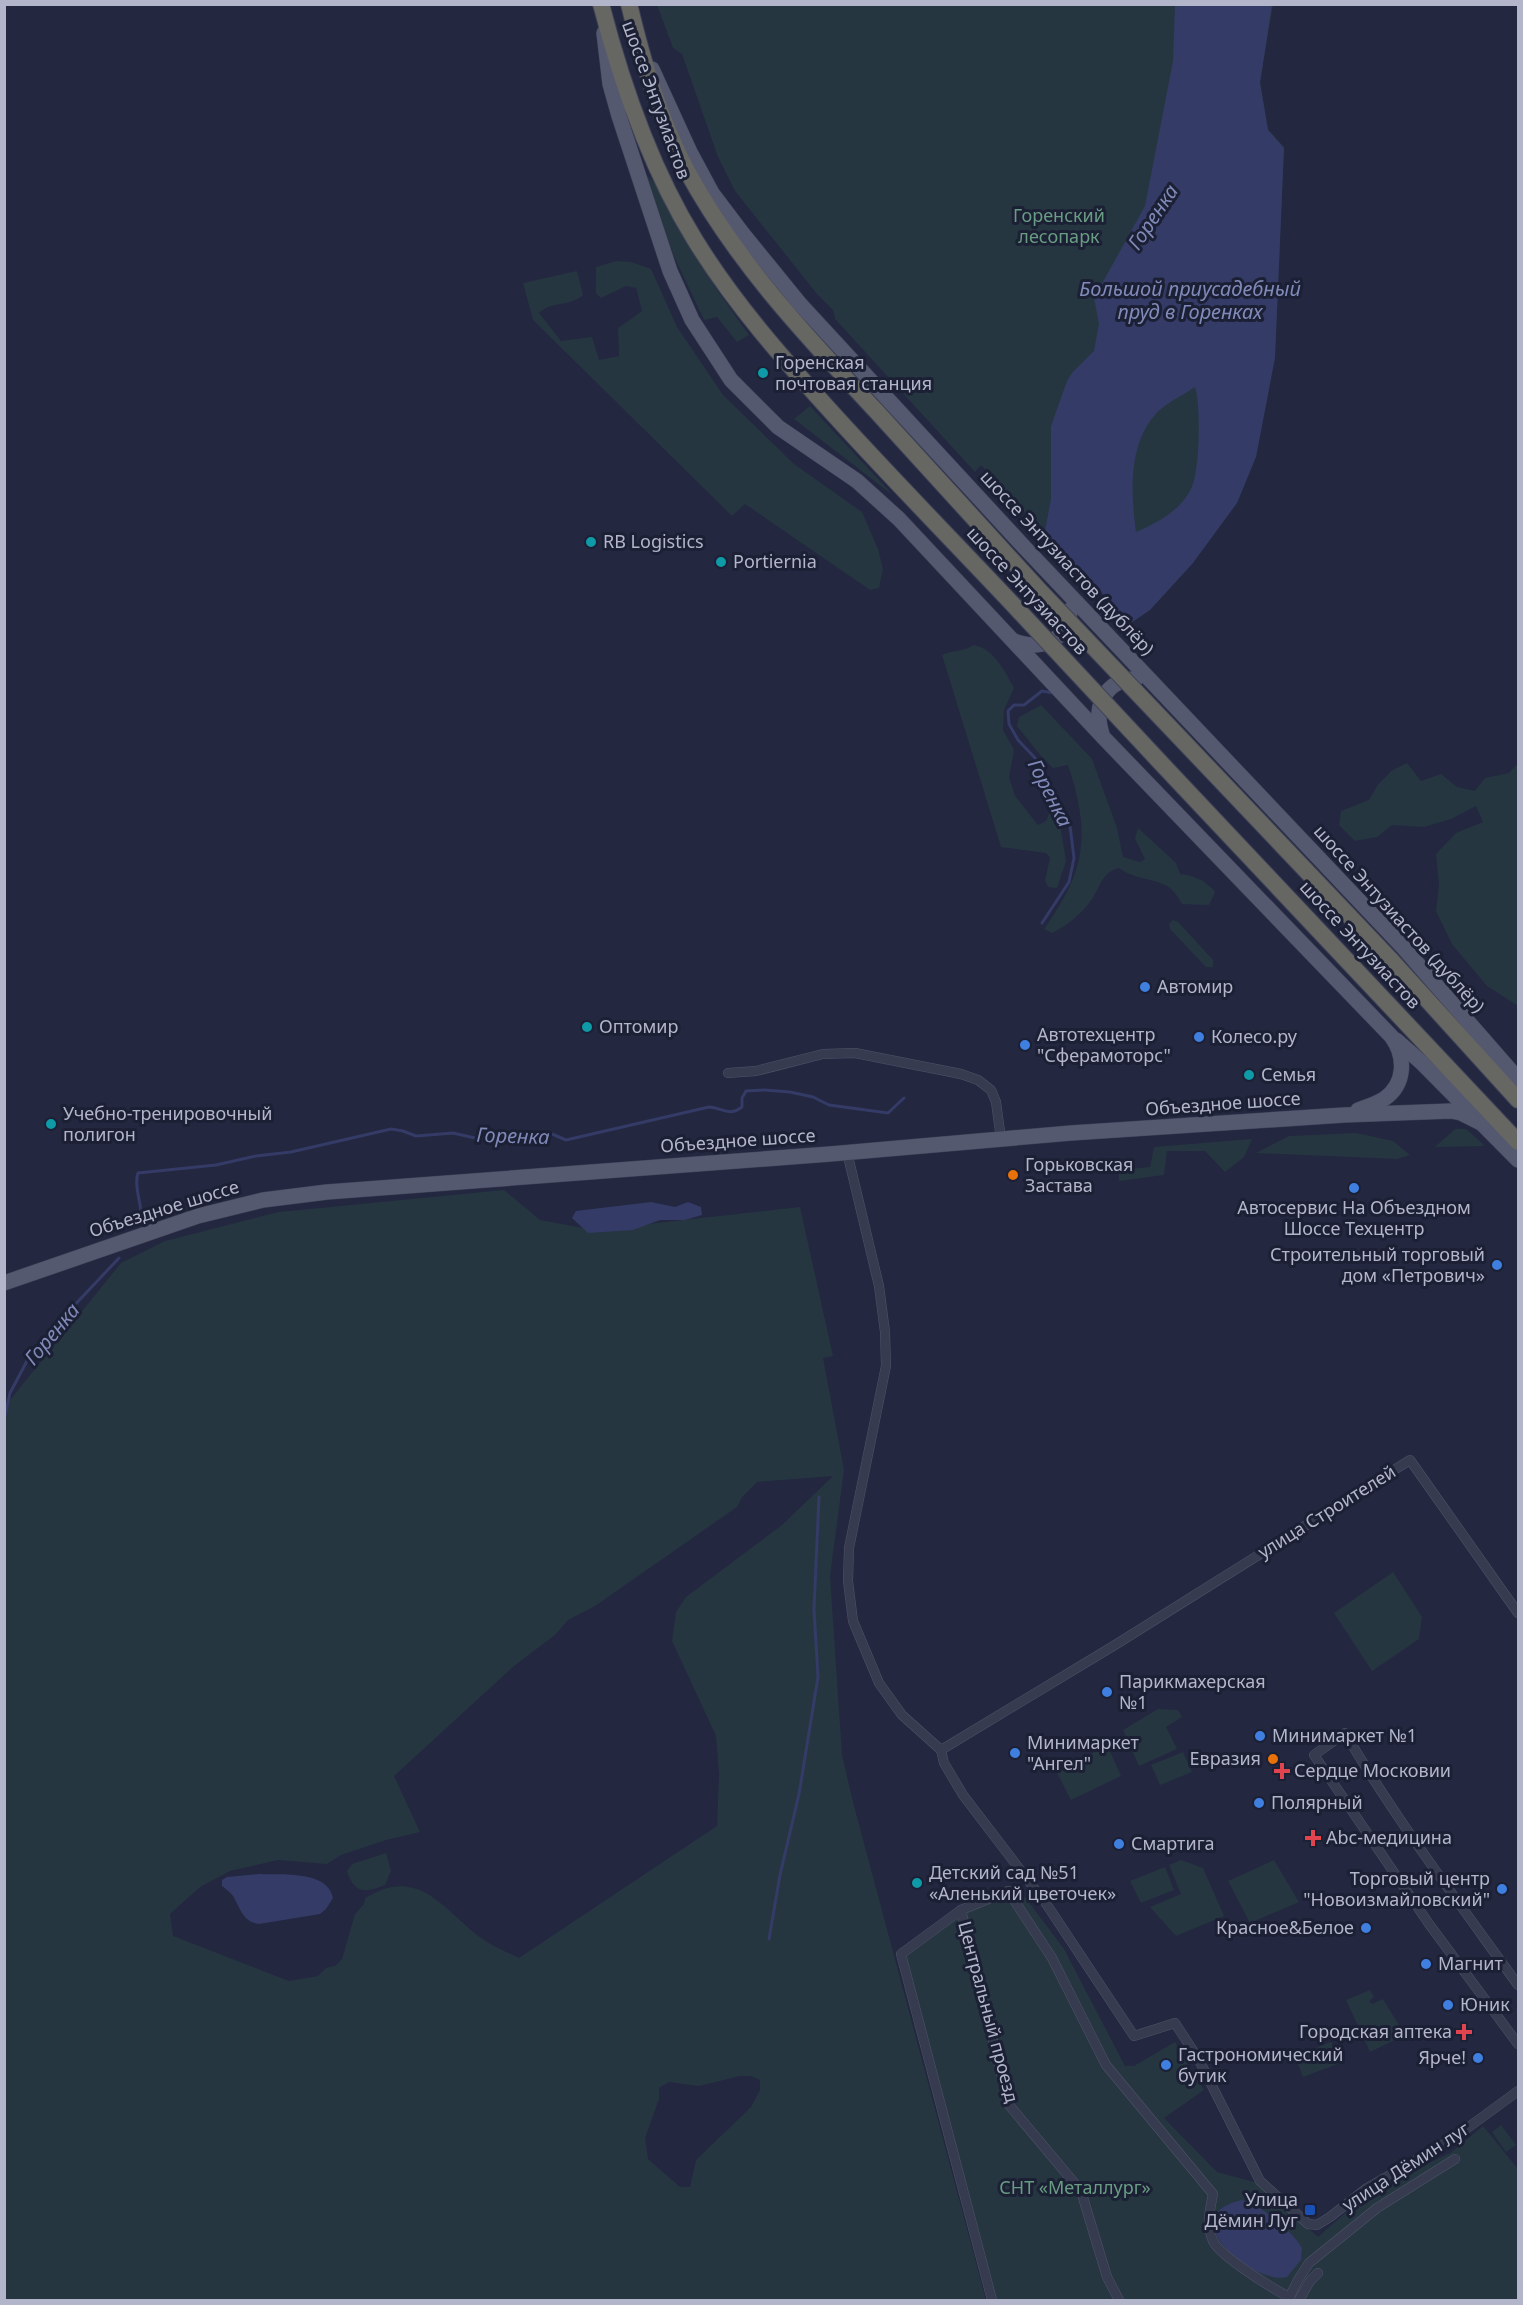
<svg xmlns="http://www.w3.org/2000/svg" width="1523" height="2305" font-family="'Noto Sans',sans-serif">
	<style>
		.green { fill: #253641; fill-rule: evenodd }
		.water { fill: #343b66; fill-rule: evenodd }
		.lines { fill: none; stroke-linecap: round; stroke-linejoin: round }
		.stream { stroke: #343b66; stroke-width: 3 }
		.minor-casing { stroke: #4f5368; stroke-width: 10 }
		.primary-casing { stroke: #3d4156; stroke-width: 16 }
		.trunk-casing { stroke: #3f4358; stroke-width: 18 }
		.minor { stroke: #373b50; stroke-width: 9 }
		.primary { stroke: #555970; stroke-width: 15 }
		.trunk { stroke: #666662; stroke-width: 16 }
		.trunk-bridge-casing { stroke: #3f4358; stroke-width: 18; stroke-linecap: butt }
		.trunk-bridge { stroke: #666662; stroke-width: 16 }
		.culture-dot { fill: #0f9aa8; stroke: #1c2035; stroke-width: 2 }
		.shop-dot { fill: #3f7fe0; stroke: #1c2035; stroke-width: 2 }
		.food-dot { fill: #e8710a; stroke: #1c2035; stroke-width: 2 }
		.health-dot { fill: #e0444e; stroke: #1c2035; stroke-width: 2 }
		.transit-dot { fill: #1a4fb4; stroke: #1c2035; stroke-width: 2 }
		.labels { text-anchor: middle; stroke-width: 6; stroke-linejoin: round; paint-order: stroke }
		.street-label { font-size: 18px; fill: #b3b6cb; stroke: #1c2035 }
		.park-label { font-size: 18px; fill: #699d83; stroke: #1c2035 }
		.poi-label { font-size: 18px; fill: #b3b6cb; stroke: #1c2035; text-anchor: start }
		.water-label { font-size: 20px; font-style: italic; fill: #808ab8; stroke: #1c2035 }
	</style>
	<rect width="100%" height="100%" fill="#232740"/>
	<!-- green -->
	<g class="green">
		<path d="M657,5H1273L1260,81L1268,129L1284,147L1275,357L1256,456L1238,501L1193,562L1150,610L1128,625L1093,582L1062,552L981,465L975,472L835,319L833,310L817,294L735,191L718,157L682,54L673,48Z"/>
		<path d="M647,176L654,182L717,290L749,335L737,342L717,317L704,320L673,254Z"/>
		<path d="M616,261L631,262L651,269L677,327L723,395L794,464L862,512L878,549L883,569L879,588L870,590L745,504L732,516L533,320L523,283L577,271L583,295C567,308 553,300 539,313L561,341L592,337L599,360L619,356L618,328L642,311L636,288L626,286L601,298L596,293V267Z"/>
		<path d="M810,406L894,496L794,419Z"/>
		<path d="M974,645C994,649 1005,671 1014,688L1004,710L1003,730L1014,750L1009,777L1015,796L1038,825L1046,821L1050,811L1059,818L1066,861L1057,888L1048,887L1045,880L1050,858L1046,853L1001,847L942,655C953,650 963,652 974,645Z"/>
		<path d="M1041,705L1092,759L1117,828L1123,857L1140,862L1145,859L1135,839L1138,828L1176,863L1180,874C1194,876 1206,880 1215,892L1209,905L1182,904C1179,899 1175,892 1170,888C1156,878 1135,880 1119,868C1100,873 1100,890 1089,903C1079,916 1066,926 1052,933L1044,929C1086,870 1091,835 1068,765L1053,768L1041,756L1017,726L1019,717Z"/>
		<path d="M1407,763L1421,781L1441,774L1457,787L1475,791L1485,778L1509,773L1518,763V1006L1487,986L1452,944L1436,911L1439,885L1436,854L1456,833L1483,822L1476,806L1451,819L1424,827L1392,825L1377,837L1355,841L1339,825L1341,811L1369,800L1377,786L1391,771Z"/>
		<path d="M1173,920L1178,922L1213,960V967H1206L1170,929L1169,924Z"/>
		<path d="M1455,1129H1466L1485,1146L1435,1147Z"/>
		<path d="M1356,1133L1393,1141L1410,1155L1397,1159L1256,1153L1289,1136Z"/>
		<path d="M1252,1139L1244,1157L1225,1172L1205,1151H1167L1164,1175L1119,1181V1170L1150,1167L1154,1147Z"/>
		<path d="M504,1190L540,1220L594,1230L800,1207L833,1356L823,1358L844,1470L830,1576L842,1755L853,1802L986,2300H5V1406L121,1263L165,1241L279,1212ZM833,1476L782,1525L686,1597L676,1612L672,1641L716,1736L719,1774L717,1826L519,1958C505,1951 489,1945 477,1935C441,1906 417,1866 365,1898L364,1904L355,1914L342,1959L335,1966L326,1968L318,1976L289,1981L173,1936L170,1914L200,1887L230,1871L278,1860L327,1864L341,1855L386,1840L420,1832L394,1776L514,1666L555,1635L568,1620L595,1606L737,1507L742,1497L757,1482ZM740,2076H751L760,2080V2090L751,2107L696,2160L690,2187H680L648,2159L645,2138L659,2099V2088L669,2082L699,2086Z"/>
		<path d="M1393,1572L1422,1617L1419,1639L1372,1671L1334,1613Z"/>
		<path d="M1158,1709L1178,1710L1182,1717L1166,1727L1177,1749L1139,1766L1123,1730Z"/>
		<path d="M1107,1745L1121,1776L1071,1800L1057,1773Z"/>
		<path d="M1183,1752L1192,1772L1160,1785L1151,1765Z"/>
		<path d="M386,1853L391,1871L385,1885C366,1893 354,1894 347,1871L352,1864Z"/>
		<path d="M1181,1860L1203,1868L1224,1916L1176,1936L1150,1907L1181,1894L1169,1865Z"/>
		<path d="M1274,1860L1299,1902L1250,1923L1228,1881Z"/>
		<path d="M1165,1867L1174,1890L1141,1903L1130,1881Z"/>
		<path d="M1015,1884L1064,1949L1125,2066H1134L1175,2042L1204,2090L1164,2118L1217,2172L1258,2183L1318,2237L1369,2192L1450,2153L1483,2126L1518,2169V2300H989L901,1952L961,1908L980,1896Z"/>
		<path d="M1370,1990L1374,1997L1369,2001L1372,2004L1383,1999L1405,2035L1370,2052L1346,2000Z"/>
		<path d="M1331,2042L1340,2063L1303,2077L1295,2056Z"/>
		<path d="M1501,2125L1516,2145L1506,2152L1492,2132Z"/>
	</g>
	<!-- water -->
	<g class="water">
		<path d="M1175,5H1272L1260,83L1268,130L1284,148L1275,358L1256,457L1237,503L1193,563L1150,610L1128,625L1093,582L1062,552L1045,531L1051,499V426L1067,381L1072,373L1094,351L1099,324L1094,298L1145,206L1173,61ZM1195,387C1201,406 1200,471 1191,489C1180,511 1157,523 1136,532C1131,495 1128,447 1154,416C1163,404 1182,396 1195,387Z"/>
		<path d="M651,1202L675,1207L688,1202L701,1207L702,1215L685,1220H660L633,1230L588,1233L572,1218L576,1211Z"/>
		<path d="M259,1874C280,1875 328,1870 333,1898L326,1909L320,1914L259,1924C243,1922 240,1908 233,1896C230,1892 226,1889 222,1886V1880L227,1877Z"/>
		<path d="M1242,2200C1261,2205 1292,2231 1302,2248L1301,2260L1287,2277C1255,2286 1169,2216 1242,2200Z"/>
	</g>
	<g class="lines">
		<!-- stream -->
		<g class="stream">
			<path d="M1042,923L1069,882L1074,858L1070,826L1035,758L1018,740L1009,724L1008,711L1014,705H1024L1042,691L1053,693"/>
			<path d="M141,1212C140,1200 134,1184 138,1173L216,1165L256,1156L291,1152L391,1129L403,1131L416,1136L453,1133L475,1138L512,1139L540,1133L552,1134L566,1140L709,1107C723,1108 729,1117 742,1107V1098L746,1091L764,1090L790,1092L813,1097L829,1105L888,1113L904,1098"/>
			<path d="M4,1420L10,1393L28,1359L52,1329L119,1258"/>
			<path d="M769,1939L780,1875L799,1794L818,1677L814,1609L819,1497"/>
		</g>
		<!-- minor casing -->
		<g class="minor-casing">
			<g id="minor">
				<path d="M728,1073L756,1071L823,1054L855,1053L961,1074L978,1080L991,1090L996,1102L1001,1139"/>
				<path d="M847,1152L879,1286L885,1332L886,1366L849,1548L848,1581L853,1621L879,1683L902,1715L941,1750"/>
				<path d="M941,1750L944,1763L963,1795L1047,1905L1134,2036L1175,2023L1199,2060L1260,2181L1308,2224L1317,2225L1330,2217L1367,2188L1451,2140L1518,2091"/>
				<path d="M941,1750L1115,1645L1410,1460L1518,1613"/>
				<path d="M961,1910L1008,1891L1052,1958L1106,2065L1213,2194C1210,2209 1206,2225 1213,2241C1221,2257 1272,2288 1289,2297"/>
				<path d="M1518,1985C1459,1903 1397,1821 1345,1733L1314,1755L1429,1924L1518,2044"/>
				<path d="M992,2300L901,1954L961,1910L1009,2105L1081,2191L1107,2277L1119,2300"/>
				<path d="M1288,2300L1298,2280L1309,2263L1377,2208L1455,2159"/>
				<path d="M1299,2300L1310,2281L1318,2273"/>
			</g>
		</g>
		<!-- primary casing -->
		<g class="primary-casing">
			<g id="primary">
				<path d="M604,33L610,84L619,116L670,271L692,320L731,380L778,427L857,481L899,519L1103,737L1391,1036C1406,1056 1406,1084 1384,1099C1376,1104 1366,1107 1358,1110"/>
				<path d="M652,69L690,152L712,193L743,234L800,304L1026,549L1402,946L1518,1079"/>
				<path d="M1014,641C1040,651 1069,641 1070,610"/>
				<path d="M1102,734C1093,707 1105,679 1136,679"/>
				<path d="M1396,1040L1421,1062L1518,1160"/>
				<path d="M4,1283L198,1216L263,1200L327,1192L830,1154L1071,1133L1344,1115L1451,1111L1461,1113L1485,1125"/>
			</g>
		</g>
		<!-- trunk casing -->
		<g class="trunk-casing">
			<g id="trunk">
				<path d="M601,4C622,85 651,169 695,240C735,305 785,361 836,417C896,483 959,547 1020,612"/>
				<path d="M629,4C643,62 659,118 687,171C737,263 807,337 878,413C932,472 986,532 1040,591"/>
				<path d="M1183,741L1392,961L1518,1100"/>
				<path d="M1160,762L1518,1142"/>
			</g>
		</g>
		<!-- minor -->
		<use href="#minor" class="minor"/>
		<!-- primary -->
		<use href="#primary" class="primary"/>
		<!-- trunk -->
		<use href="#trunk" class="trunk"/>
		<!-- trunk-bridge casing -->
		<g class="trunk-bridge-casing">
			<g id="trunk-bridge">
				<path d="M1040,591L1183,741"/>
				<path d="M1020,612L1160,762"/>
			</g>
		</g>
		<!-- trunk-bridge -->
		<use href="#trunk-bridge" class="trunk-bridge"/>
	</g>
	<!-- markers -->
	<g class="culture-dot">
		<circle cx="763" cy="373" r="6"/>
		<circle cx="591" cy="542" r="6"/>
		<circle cx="721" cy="562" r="6"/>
		<circle cx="587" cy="1027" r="6"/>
		<circle cx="1249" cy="1075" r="6"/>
		<circle cx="51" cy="1124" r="6"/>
		<circle cx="917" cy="1883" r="6"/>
	</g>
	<g class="shop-dot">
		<circle cx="1145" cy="987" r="6"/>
		<circle cx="1199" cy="1037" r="6"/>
		<circle cx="1025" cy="1045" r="6"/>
		<circle cx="1354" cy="1188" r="6"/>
		<circle cx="1497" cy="1265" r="6"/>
		<circle cx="1107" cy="1692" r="6"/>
		<circle cx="1260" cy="1736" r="6"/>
		<circle cx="1015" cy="1753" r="6"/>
		<circle cx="1259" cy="1803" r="6"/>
		<circle cx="1119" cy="1844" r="6"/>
		<circle cx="1502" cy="1889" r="6"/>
		<circle cx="1366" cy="1928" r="6"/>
		<circle cx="1426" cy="1964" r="6"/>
		<circle cx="1448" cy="2005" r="6"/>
		<circle cx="1478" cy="2058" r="6"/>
		<circle cx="1166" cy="2065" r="6"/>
	</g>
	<g class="food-dot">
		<circle cx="1013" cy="1175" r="6"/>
		<circle cx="1273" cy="1759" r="6"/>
	</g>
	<g class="health-dot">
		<path d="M1279 1762h6v6h6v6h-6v6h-6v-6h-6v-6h6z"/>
		<path d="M1310 1829h6v6h6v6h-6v6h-6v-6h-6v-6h6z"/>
		<path d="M1461 2023h6v6h6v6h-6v6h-6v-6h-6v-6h6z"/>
	</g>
	<rect class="transit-dot" x="1304" y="2204" width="12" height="12" rx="3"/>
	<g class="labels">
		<!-- street labels -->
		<g class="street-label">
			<text transform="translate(656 100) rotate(70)" y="6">шоссе Энтузиастов</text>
			<text transform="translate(1067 563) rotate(47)" y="6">шоссе Энтузиастов (дублёр)</text>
			<text transform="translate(1027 591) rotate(47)" y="6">шоссе Энтузиастов</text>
			<text transform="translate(1399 919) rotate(48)" y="6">шоссе Энтузиастов (дублёр)</text>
			<text transform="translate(1360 945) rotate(47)" y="6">шоссе Энтузиастов</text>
			<text transform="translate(1223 1104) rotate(-4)" y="6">Объездное шоссе</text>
			<text transform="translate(738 1141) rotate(-4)" y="6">Объездное шоссе</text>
			<text transform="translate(164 1209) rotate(-17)" y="6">Объездное шоссе</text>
			<text transform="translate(1327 1512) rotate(-32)" y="6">улица Строителей</text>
			<text transform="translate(988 2012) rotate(75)" y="6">Центральный проезд</text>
			<text transform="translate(1406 2167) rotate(-33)" y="6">улица Дёмин луг</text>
		</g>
		<!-- park labels -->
		<g class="park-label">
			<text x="1059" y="222">Горенский<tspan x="1059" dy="21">лесопарк</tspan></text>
			<text x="1075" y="2194">СНТ «Металлург»</text>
		</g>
		<!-- poi labels -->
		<g class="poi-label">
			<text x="775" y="369">Горенская<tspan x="775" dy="21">почтовая станция</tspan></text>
			<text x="603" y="548">RB Logistics</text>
			<text x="733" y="568">Portiernia</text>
			<text x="1157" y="993">Автомир</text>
			<text x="599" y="1033">Оптомир</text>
			<text x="1037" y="1041">Автотехцентр<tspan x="1037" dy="21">"Сферамоторс"</tspan></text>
			<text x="1211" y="1043">Колесо.ру</text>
			<text x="1261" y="1081">Семья</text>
			<text x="63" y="1120">Учебно-тренировочный<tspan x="63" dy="21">полигон</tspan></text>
			<text x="1025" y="1171">Горьковская<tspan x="1025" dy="21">Застава</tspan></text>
			<text x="1354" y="1214" text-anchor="middle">Автосервис На Объездном<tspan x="1354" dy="21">Шоссе Техцентр</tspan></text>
			<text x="1485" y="1261" text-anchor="end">Строительный торговый<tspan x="1485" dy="21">дом «Петрович»</tspan></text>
			<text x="1119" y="1688">Парикмахерская<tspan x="1119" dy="21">№1</tspan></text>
			<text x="1272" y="1742">Минимаркет №1</text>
			<text x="1027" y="1749">Минимаркет<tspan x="1027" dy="21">"Ангел"</tspan></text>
			<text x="1261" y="1765" text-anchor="end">Евразия</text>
			<text x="1294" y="1777">Сердце Московии</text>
			<text x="1271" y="1809">Полярный</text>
			<text x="1326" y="1844">Abc-медицина</text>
			<text x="1131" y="1850">Смартига</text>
			<text x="929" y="1879">Детский сад №51<tspan x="929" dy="21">«Аленький цветочек»</tspan></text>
			<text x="1490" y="1885" text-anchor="end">Торговый центр<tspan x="1490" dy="21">"Новоизмайловский"</tspan></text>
			<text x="1354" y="1934" text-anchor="end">Красное&amp;Белое</text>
			<text x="1438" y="1970">Магнит</text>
			<text x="1460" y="2011">Юник</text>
			<text x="1452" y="2038" text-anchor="end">Городская аптека</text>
			<text x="1178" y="2061">Гастрономический<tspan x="1178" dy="21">бутик</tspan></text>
			<text x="1466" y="2064" text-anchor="end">Ярче!</text>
			<text x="1298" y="2206" text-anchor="end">Улица<tspan x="1298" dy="21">Дёмин Луг</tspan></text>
		</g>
		<!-- water labels -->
		<g class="water-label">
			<text transform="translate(1153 217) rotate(-56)" y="7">Горенка</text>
			<text x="1190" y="296">Большой приусадебный<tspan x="1190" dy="23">пруд в Горенках</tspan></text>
			<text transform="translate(1050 793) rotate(63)" y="7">Горенка</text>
			<text transform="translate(513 1136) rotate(2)" y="7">Горенка</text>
			<text transform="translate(52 1334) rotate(-50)" y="7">Горенка</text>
		</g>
	</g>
	<!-- border -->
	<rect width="1523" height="2305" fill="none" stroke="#b3b6cb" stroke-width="12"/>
</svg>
